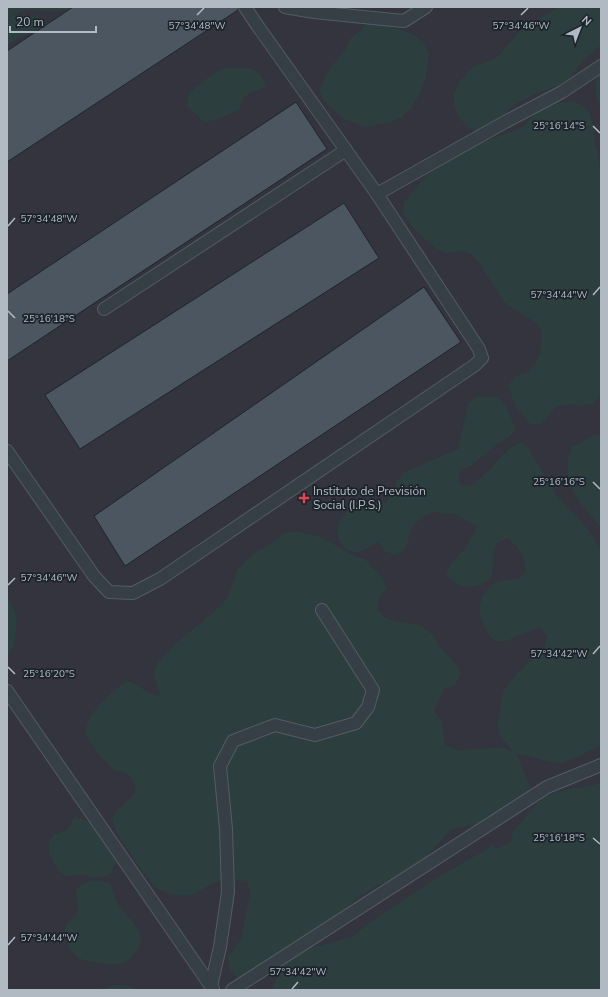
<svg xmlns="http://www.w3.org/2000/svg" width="608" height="997" font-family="'Nunito Sans',sans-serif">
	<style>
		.medical { fill: #33343e }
		.green { fill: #2c3e3d }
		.building { fill: #4c5661; stroke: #1e252d }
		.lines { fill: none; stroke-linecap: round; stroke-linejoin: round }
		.service-casing { stroke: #545c64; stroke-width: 14 }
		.service { stroke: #363e46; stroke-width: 12 }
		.ticks { fill: none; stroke: #b1b9c3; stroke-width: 1.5 }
		.health-dot { fill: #e0444e; stroke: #1c232b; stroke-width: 1.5 }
		.labels { text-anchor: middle; stroke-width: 3.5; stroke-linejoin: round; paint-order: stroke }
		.poi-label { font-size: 12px; fill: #b1b9c3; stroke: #1c232b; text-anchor: start }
		.ticks-label { font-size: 10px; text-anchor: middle; fill: #b1b9c3; stroke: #1c232b; stroke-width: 3.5; stroke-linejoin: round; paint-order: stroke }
	</style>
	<rect width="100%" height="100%" fill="#232c35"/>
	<!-- medical -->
	<rect class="medical" x="7" y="7" width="594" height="983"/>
	<!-- green -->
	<g class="green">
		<path d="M7,7H76L69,10L50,12L31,10H25L9,15L39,16L45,28L33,31L7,45Z"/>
		<path d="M558,7H601V45L584,60L570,78L560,85L537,93L516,104L497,120L476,131L466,126L458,116L454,105V93L459,82L467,73L476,65L487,62L498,56L521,30Z"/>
		<path d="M368,23L402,30L414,35L423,42L429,53L426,78L422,89L411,109L402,117L391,122L366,127L344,119L324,102L319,90L330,68L345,50L350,39Z"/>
		<path d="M227,67L251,68L261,75L267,87L253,91L243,98L239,110L216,120L204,122L187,106L188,95C199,83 212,73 227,67Z"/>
		<path d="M601,73V107C597,100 593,86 597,78C597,78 601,73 601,73Z"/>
		<path d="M572,101L582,105L590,113L593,125L594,138L597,149L601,178V395L592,404L581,406L569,404L556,407L540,425L530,424L515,406L508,385L516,376L527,372L535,364L540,353L542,330L535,322L513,309L504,302L479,263L471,254L459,251L446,253L435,248L417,232L402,214L404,202L427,175L467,148L523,127L538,110L549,105Z"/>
		<path d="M490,396L498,398L506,406L516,429L509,438L498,443L471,466L460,470L459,483L470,486L488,471L503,454L512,447L522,442L530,450L556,495L583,523L591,533L601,551V745L584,754L562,763L550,762L516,753L530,786L528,798L488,823L452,829L427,856L418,863L399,877L376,886L356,899L338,915L307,934L282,960L250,979L238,978L230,970L227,958L241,939L250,893L247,881L224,880L213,883L193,895L181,896L168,893L158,889L149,881L116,832L112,820L117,810L135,794L134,782L126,773L114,770L98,754L85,734C86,730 86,726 88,722C94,706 113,692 126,680L137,685L147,692L160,696L153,673L158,662L176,643L223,604L229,594L237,570L253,554L275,541L284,533L296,531L321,537L354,556L365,559L382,577L387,588L380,597L377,610L386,618L398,622L410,623L422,626L432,634L438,644L455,663L461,673L455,685L444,689L434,711L442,721L445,745L457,750L492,748H504L514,752L500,737L497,726L503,691L518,672L544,648L547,637L540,627L507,641H495C492,638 489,635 487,632C475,615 477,595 495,583C501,579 512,579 519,579L526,570C523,554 520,549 508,538L497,543L493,555V568L490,580C470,590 463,590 446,575L450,564L466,547L477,527L457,515L433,512L422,517L413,526L405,550L395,555L384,551L378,541L368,548L357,553L345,549C343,546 339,542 338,538C333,521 348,507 364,504C371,503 379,503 386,503L392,494L396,483L402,473L458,449L468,404L477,397Z"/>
		<path d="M601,434V528L580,503L574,492L567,483L568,458L572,447L594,435Z"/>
		<path d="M7,597L14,609L17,620L14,646L7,655Z"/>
		<path d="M601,782V990H272L274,983L286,963L307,949L352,937L370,922L430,882L492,846L498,849L511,841L513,832L528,813L545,796L565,790L591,786Z"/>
		<path d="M76,816L88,822L102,833L114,854L116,860L112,872L107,876L95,878L83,875L65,876C55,868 40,845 54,835C58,832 63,832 66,830C68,829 69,827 71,826L72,820Z"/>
		<path d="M98,880L110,883C112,887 112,891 114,895C115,900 119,905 121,909C128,918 140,926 141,939C142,947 129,962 121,964C115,966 84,962 79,958C70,952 67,942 64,932C65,929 66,924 69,921C71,918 76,916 77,912C79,908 78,904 77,900C72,884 86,882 98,880Z"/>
		<path d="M124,985L135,988L139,990H97L111,986Z"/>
	</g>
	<!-- building -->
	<g class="building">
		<path d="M73,7H238V10L7,162V51Z"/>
		<path d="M296,102L327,149L7,361V294Z"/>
		<path d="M344,203L379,258L80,449L45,395Z"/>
		<path d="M424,287L461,342L125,566L94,516Z"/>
	</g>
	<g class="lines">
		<!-- service casing -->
		<g class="service-casing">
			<g id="service">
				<path d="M245,7L257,25L377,194L505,122L562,92L601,66"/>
				<path d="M285,7L314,12L393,20L404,21L426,7"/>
				<path d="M104,309L346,150"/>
				<path d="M7,451L94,576L109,592L133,593L160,579L475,365L482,358L479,349L377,194"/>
				<path d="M7,691L213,989"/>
				<path d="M211,986L220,947L228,892L226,829L220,766L233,741L275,725L315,735L356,723L368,707L373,690L322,610"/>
				<path d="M232,990L547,787L601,765"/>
			</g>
		</g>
		<!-- service -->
		<use href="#service" class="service"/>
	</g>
	<!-- ticks -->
	<path class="ticks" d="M197,15L204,8M521,15L528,8M593,126L600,133M8,226L15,218M593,295L600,287M8,311L15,318M593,482L600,489M8,585L15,578M593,654L600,646M8,667L15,674M593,838L600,844M8,945L15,937M292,989L298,982"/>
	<!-- markers -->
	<path class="health-dot" d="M302 492h4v4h4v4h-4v4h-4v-4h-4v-4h4z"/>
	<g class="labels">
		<!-- poi labels -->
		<g class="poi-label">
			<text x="313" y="495">Instituto de Previsión<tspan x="313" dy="14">Social (I.P.S.)</tspan></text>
		</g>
	</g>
	<g class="ticks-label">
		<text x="197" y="29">57°34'48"W</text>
		<text x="521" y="29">57°34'46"W</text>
		<text x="559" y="129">25°16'14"S</text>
		<text x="49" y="222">57°34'48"W</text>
		<text x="559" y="298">57°34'44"W</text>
		<text x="49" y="322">25°16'18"S</text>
		<text x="559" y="485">25°16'16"S</text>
		<text x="49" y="581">57°34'46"W</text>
		<text x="559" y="657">57°34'42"W</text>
		<text x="49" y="677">25°16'20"S</text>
		<text x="559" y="841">25°16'18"S</text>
		<text x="49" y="941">57°34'44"W</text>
		<text x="298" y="975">57°34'42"W</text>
	</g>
	<!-- border -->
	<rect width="608" height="997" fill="none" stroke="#b1b9c3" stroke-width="16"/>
	<!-- north arrow -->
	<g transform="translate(580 28) rotate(42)" stroke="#1c232b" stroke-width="3" paint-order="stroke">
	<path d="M0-3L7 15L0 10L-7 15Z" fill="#b1b9c3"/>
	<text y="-6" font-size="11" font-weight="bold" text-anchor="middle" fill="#b1b9c3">N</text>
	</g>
	<!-- scale -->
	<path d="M10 26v6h86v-6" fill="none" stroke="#b1b9c3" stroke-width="2"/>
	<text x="16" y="26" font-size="12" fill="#b1b9c3" stroke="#1c232b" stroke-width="3" paint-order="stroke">20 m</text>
</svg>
